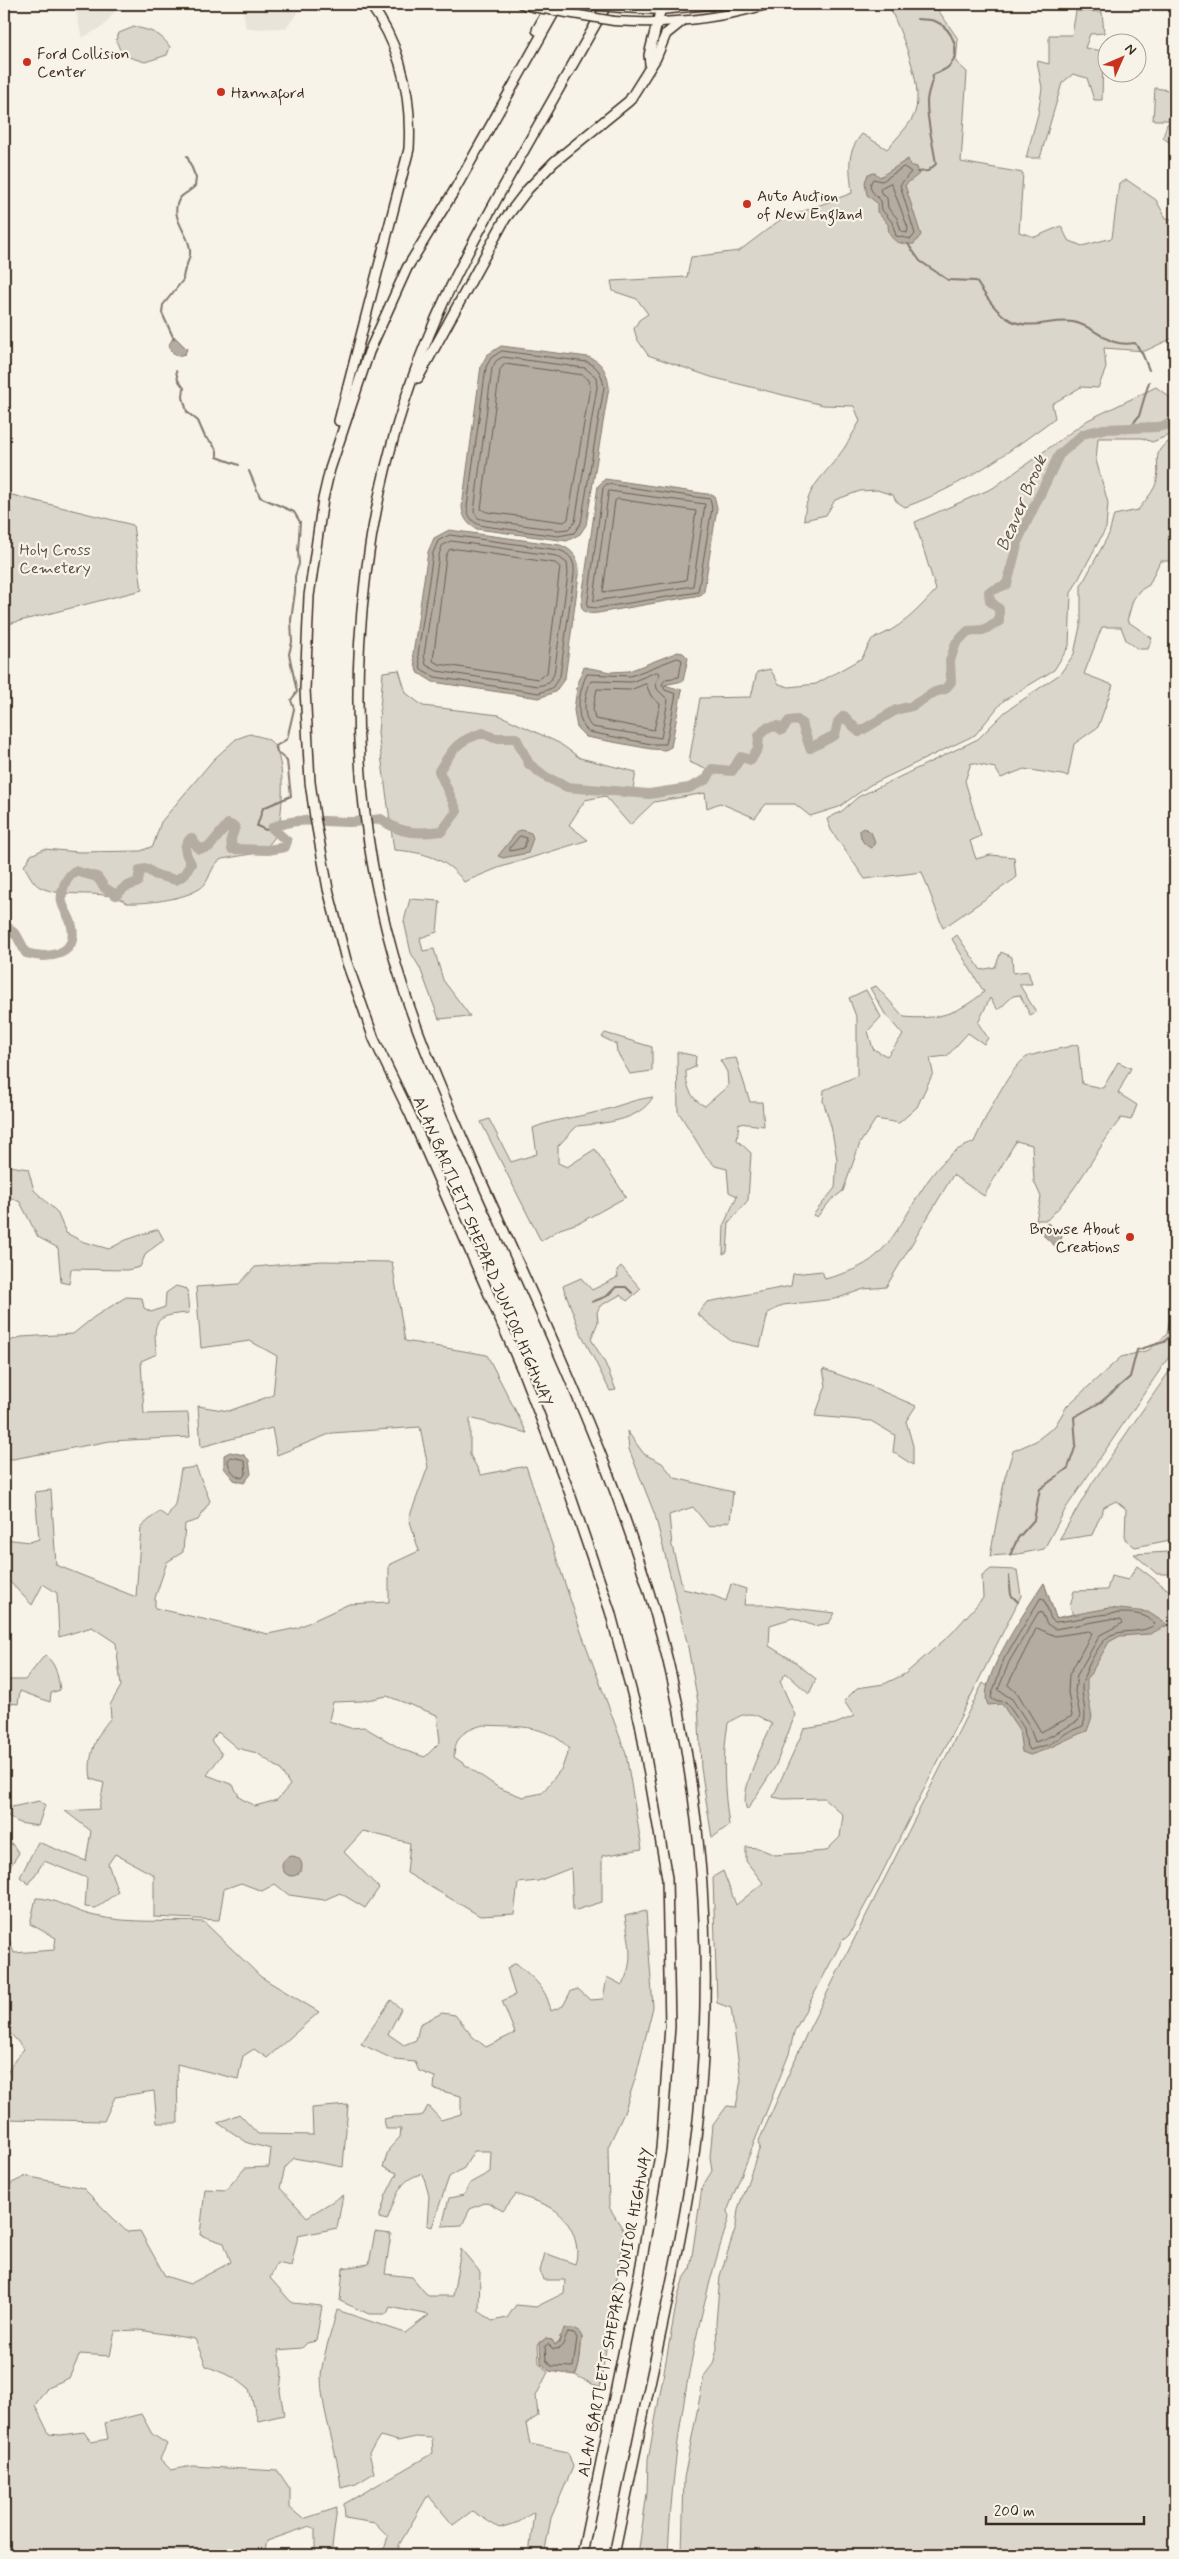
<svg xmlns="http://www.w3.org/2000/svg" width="1179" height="2559" font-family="Mynerve,sans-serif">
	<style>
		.built { fill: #e9e4d9 }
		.green { fill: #dbd6cb; stroke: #8b8074; fill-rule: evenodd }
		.water { fill: #b4aca0; stroke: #84786c }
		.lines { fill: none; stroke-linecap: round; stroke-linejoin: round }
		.shore { stroke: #6b5e52; stroke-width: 1 }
		.stream { stroke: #84786c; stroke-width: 2 }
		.river { stroke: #b4aca0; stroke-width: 10 }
		.major-casing { stroke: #3b2a1e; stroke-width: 11 }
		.highway-casing { stroke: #3b2a1e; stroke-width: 12 }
		.major { stroke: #f7f3e8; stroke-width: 8 }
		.highway { stroke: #f7f3e8; stroke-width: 9 }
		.major-bridge-casing { stroke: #3b2a1e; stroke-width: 11; stroke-linecap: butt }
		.major-bridge { stroke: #f7f3e8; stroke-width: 8 }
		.poi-dot { fill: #c8321e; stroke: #f7f3e8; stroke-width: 2 }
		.labels { text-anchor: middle; stroke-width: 4.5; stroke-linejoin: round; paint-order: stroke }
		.poi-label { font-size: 16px; fill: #3b2a1e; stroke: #f7f3e8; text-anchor: start }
		.park-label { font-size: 16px; fill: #5b4c41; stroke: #f7f3e8 }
		.street-label { font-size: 16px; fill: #3b2a1e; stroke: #f7f3e8 }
		.water-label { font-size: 18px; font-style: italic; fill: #5f5145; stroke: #f7f3e8 }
	</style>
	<rect width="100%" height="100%" fill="#f7f3e8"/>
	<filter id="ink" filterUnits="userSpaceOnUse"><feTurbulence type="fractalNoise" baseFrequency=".02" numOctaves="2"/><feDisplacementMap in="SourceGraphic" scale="10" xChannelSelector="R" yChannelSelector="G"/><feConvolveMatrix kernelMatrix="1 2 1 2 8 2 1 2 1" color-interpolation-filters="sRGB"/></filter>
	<g filter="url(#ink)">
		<!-- built -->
		<g class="built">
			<path d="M74,4H120L104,26L82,38Z"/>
			<path d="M242,4H305L286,28L246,29Z"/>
		</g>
		<!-- green -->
		<g class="green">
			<path d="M906,4H934L958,39L956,62L967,72L961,162L1023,173L1019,232L1035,237L1061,226L1068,240L1082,246L1112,238L1119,183L1127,180L1156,200L1166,218L1175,220V337L1145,351L1104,348L1106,368L1098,388L1081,387L1052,404L1055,418C1006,454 963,486 905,507L896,501L893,495L877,490L860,491L835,500L826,515L804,520C806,489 819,481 837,458C846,447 853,433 860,421L854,406L823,405L711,377L648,355L637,339L634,329L639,320L648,314L637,299L613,291L611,281L687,277L691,257L739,251L780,220L852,193C850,169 845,154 862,134L887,149C895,140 905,130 912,119C928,92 902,36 891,10Z"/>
			<path d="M1076,11L1102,12L1104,33L1090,34L1085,48L1103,51L1102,100H1094L1087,78L1073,74L1062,83L1040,158H1026L1038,114L1042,88L1037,61L1049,64V35H1072Z"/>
			<path d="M134,27C150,30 161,33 170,47L167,55L145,62L122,55L116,40L119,33Z"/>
			<path d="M1155,88L1175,91V120H1153Z"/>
			<path d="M1175,122V146L1163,138L1167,124Z"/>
			<path d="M1156,387L1172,399L1175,394V433L1152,442L1142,438H1098L1096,460L1108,503L1106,528L1071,593L1069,646L1054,670L1003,701L975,735L870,785L839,807L810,816L795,804H766L755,818L720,803L707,808L705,793L654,802L630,825L605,796L585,800L569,825L588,840L498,868L464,882C447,858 423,852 394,850L378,733L383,672L399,670L406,693L423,706L499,715L559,743L580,758L636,772L632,795C671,798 682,788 715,773L689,762L700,698L751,697L757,672L770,669L779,684L789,687L816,684L862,658L872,639C900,629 917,611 936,590L915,522L993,488L1088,420Z"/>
			<path d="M1175,439V561H1160L1149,585L1139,591L1133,600L1127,621L1152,638L1148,649H1138L1126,640L1121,627H1102L1084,674L1113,685L1098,727L1074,744L1068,776L1024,769L1001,778L995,768L971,763L965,781L981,836L970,841L976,859L990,855L1014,857L1016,878L943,928L922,872L865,879L831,830L827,819L842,811L858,797L978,739L1005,712L1060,674L1074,654L1081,622V586L1109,534L1114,515L1138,510C1143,503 1150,496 1154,488C1165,466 1145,451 1175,439Z"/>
			<path d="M4,493L133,525L142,590L4,625Z"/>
			<path d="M250,734C256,736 264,737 269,740C287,753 283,811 278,830C276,838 267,846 263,852L222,859C212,864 211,875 205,884C193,899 145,904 127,903C106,887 64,900 40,887C33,884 28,872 24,866L31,855L44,849L79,852L141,851L153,846L161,822L213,760L236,739Z"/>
			<path d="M410,899L440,901L437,932L420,938L423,951L434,949L443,980L470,1016L439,1019L420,968L411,953L404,921Z"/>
			<path d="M957,935L981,970L995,967L1001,952L1012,957L1013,973L1028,971L1032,984H1019L1036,1012L1030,1015L1020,995L1013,996L998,1010L990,998L978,1023L988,1038L984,1044L968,1033L947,1056L930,1058L933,1073L917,1107L899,1123L876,1119L860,1143L843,1191L831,1200L817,1217L813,1215L835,1188L837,1159L831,1126L823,1101L824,1090L857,1076V1019L849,998L866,990L881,1017L868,1031L873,1049L887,1056L903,1035L885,1014L870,988L876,986L904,1017C937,1020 958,1014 984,992L952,939Z"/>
			<path d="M605,1033L652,1047V1071L630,1074L617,1052L616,1044L602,1037Z"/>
			<path d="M1078,1044L1082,1084L1103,1088L1118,1062L1131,1068L1118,1093L1137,1105L1131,1120L1121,1118C1095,1151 1078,1191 1047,1220H1036L1041,1197L1034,1181L1032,1145L1016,1141L984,1196L953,1175L886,1287L864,1289L835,1299L783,1305L768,1313L760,1347L731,1341L697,1314L707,1302L791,1286L793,1274L822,1271L825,1279C843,1274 863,1268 877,1255C908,1225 919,1180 954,1152C959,1148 968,1145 974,1142C982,1124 1012,1062 1029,1056C1045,1051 1062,1049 1078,1044Z"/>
			<path d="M677,1052L696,1056L695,1067L686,1071C686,1086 691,1100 705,1106L728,1086L727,1072L720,1060L736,1058L750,1102H762L764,1126L739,1123L737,1140L751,1153L748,1200L729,1223L727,1252L723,1254L724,1224L737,1196L729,1192L727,1169L715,1166L705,1155L678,1111Z"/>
			<path d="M653,1097C638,1122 604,1123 577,1126L558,1146V1163L567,1167L595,1149L626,1197L581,1222L560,1229L541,1241L481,1122L489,1119L511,1162L537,1154L533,1128C554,1119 575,1118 597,1112C618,1107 630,1100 653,1097Z"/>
			<path d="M4,1165L28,1169L34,1190L57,1212L66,1233L84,1242L109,1249L126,1240L158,1229L164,1240L146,1253L140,1267L127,1270L71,1269L69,1284L61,1282L58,1248L38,1237L20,1202L4,1194Z"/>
			<path d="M321,1261L392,1262L405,1341L487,1355L527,1433L470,1418V1455L481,1475L526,1466L580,1629L626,1754L642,1849L602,1856V1902L573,1911L571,1868L538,1881L518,1883L514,1914L480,1916L407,1873L410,1843L363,1831L344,1852L379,1888L365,1908L340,1893L324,1900L289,1895L275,1884L262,1891L241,1883L224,1889L219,1920L154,1917V1875L115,1854L108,1864L118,1892L96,1908L85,1907L87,1878L44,1861L29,1884L20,1877L38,1842L86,1861L91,1831L65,1811L99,1809L104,1783L91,1779C87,1757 96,1734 111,1718L110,1705L121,1686L116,1643L92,1627L59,1637L57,1593L43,1584L32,1605L9,1581L4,1585V1539L30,1542L39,1539L35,1492L51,1490L56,1565L136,1597L141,1527L159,1511L167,1517L175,1504L181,1469L196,1467L210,1501L198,1520L185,1524L183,1552L167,1562L155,1598V1608L268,1634L297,1628L349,1604L389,1602V1565L419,1551L409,1518L428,1467L420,1427L332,1433L277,1455L272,1428L201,1447L198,1406L229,1411L273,1395L277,1356L250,1341L201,1348L196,1287L239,1284L255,1267ZM387,1696L437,1715L440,1742L425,1757L403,1750L364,1727L350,1728L329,1721L333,1702L362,1701ZM483,1725C516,1727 544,1723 569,1748L562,1768L542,1793L523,1797L499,1788L454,1757C455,1735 464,1731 483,1725ZM218,1732L237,1748L257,1753L280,1769L290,1785L277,1800L255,1806L240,1798L233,1785L207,1775L222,1754L211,1741Z"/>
			<path d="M621,1266L641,1289L627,1301L620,1295L600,1306L597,1312L598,1322L591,1339L605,1363L616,1390L610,1391L579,1329L563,1286L581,1278L592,1290L618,1277L617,1270Z"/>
			<path d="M176,1286L187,1289L189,1313C155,1315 152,1320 157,1354L141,1361L144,1414L188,1413L190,1437L110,1441L13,1459L4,1458V1343L21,1337L73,1334L94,1317L126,1297L142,1298L144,1308L151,1312L165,1307L166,1293Z"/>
			<path d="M1175,1308V1348L1066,1508L1044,1549L1018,1554L990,1556L1005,1477L1013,1451L1036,1441L1055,1426L1067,1406L1121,1357L1149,1350L1167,1334L1171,1313Z"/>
			<path d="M1175,1363V1539L1135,1547L1125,1539L1126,1509L1116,1501L1104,1507L1092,1535L1059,1540L1093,1482Z"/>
			<path d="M823,1369L870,1386L916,1406L906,1421L913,1446V1465L893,1452L895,1435L871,1421L815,1416L826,1386Z"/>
			<path d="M627,1431L644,1454L662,1463L675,1478L733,1492L730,1521L709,1527L693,1507L669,1515L672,1546L683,1589L714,1596L726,1601L731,1584L746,1589L744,1605H768L835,1613L829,1623L814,1626L793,1618L770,1625L769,1646L794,1661L816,1679L809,1694L786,1673L780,1681L795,1715L775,1767L747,1810C738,1792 764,1742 772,1724C753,1712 747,1710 728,1723C722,1758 724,1790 729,1825L712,1838L701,1768L698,1702L687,1642L655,1515L629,1449Z"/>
			<path d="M1169,1552L1175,1556V1574H1157L1134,1554Z"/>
			<path d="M1137,1566L1175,1595V2555H682L684,2478L704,2376L713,2364L717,2349L716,2323L720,2276L736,2226L738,2209L760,2147L758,2143L806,2035L983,1683L987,1686L999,1657L1044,1583L1056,1618L1074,1614L1070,1607L1074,1591L1107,1590L1111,1576L1128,1580Z"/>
			<path d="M991,1569L1017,1570L1021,1596L877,1883L849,1935L842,1941L794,2032L789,2054L728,2209L729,2218C693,2327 673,2441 668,2555H638L647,2493L648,2460L677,2300L683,2280L690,2270L702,2187L712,2171L710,2157L713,2125L727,2106L736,2107L741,2080L731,2008L717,2003L713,1877L723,1871L736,1905L763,1883L746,1861V1847L758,1848L775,1855L826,1851L840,1837L843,1815L824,1798L783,1799L773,1797L804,1729L835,1724L854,1716L844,1701L857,1688L884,1684L905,1674L951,1634L983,1598L982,1576Z"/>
			<path d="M45,1655C56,1664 58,1675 60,1690L51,1693L50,1702L20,1691L18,1704L4,1702V1674L8,1680H25Z"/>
			<path d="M39,1801L45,1805L38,1826L19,1823L4,1813V1802L12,1807Z"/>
			<path d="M4,1839H8L19,1853L9,1868L4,1866Z"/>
			<path d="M36,1898C53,1897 77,1913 95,1916C131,1924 168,1920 204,1922L261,1977L319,2012L267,2058L254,2049L243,2056L238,2079L177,2064L178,2123H157L154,2091L115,2097L104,2121L4,2119C4,2084 0,2076 24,2049L11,2034L4,2037V1934H7L14,1953L54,1950L56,1938L30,1924Z"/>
			<path d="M646,1911L653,2007L636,2076L624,2113L608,2147L609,2207L624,2231L600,2388L575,2375C581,2366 580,2349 582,2337L560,2336L559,2343L555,2345L552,2340L545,2339L538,2344L539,2363L548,2372L536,2396L538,2416L526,2424L530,2444L568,2452L573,2467L551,2518L544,2555H529L534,2512L519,2522L499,2528L472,2511L453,2525L428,2495L399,2545L398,2555H377L385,2547L388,2536L375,2523L345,2518L344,2504L433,2453L432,2438L416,2437L398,2441L380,2436L369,2453L374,2473L356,2484L341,2488C338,2451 322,2416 321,2378C321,2361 333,2327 337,2310L405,2333L429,2315L390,2307L387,2314H369L340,2301L343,2268L369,2264L375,2232L391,2234L385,2274L412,2277L428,2296H453L461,2249L480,2272L479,2311L492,2321L507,2318L516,2305L536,2307L564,2293L565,2280H543L540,2271L545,2253L575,2264C582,2244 569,2217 550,2207C539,2201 527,2199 516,2194L503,2211L487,2202L470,2209L462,2225L442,2226L449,2198L464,2195L470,2183L490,2172L491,2151H474L464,2168L449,2177L432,2227L427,2225L429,2196L423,2174C398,2178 396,2199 387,2220L379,2218L386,2195L397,2173L383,2167L389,2149L400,2137L401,2129H386L384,2119C397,2115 410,2118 423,2115L428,2106L441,2120L461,2114V2096L434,2089L435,2077L419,2071L415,2062L395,2060L361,2044L391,2000L401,2009L388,2034L404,2045L416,2040L420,2024L442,2013L455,2015L473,2037L486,2047L515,2033L502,2001L515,1995L507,1968L516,1963C534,1979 546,1987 551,2011L563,2006L571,1991L578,1989L590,2000L603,1999L607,1977L622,1985C635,1961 629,1943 625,1916Z"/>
			<path d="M348,2105L343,2167L294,2158L285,2168L280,2188L307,2217L343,2195L337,2228L298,2236L291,2266L277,2263L270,2278L292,2303L322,2306L316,2341L307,2343L302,2348L278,2350L282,2372L280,2391L284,2415L258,2421L249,2389L235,2378L206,2366L195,2339L139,2330L115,2331L110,2356L80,2354L69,2378L48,2387L35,2405L49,2434L60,2435L84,2432L91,2442L108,2439L105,2423L141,2414L152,2434L167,2444L160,2459L171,2470L192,2466L278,2471L290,2489V2508L303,2519L337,2508L331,2555H315V2529L310,2526L267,2541L264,2555H4V2190L8,2185L26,2176L83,2188L127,2232L140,2231L165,2276L190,2284L231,2262L224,2243L200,2235L205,2189L226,2190L245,2168L269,2167L271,2149L248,2143L218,2123L239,2114L258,2134L313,2135L312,2108Z"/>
		</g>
		<!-- water -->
		<g class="water">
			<path d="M908,159L910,165L917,167L919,174L905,185L921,235L914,244C899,245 888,241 888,224L877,212V203L867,195L865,182L868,174L875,173L880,177Z"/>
			<path d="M174,336L187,349L185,354L177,356L171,351L169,345Z"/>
			<path d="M501,346L588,357C603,362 607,373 609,387L586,525L580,534L567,541L477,529C468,525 463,518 462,507L481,366L487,355Z"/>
			<path d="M605,479L714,495L717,508L704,591L701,595L598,613C590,614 582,614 581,604L598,486Z"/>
			<path d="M449,530L560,545C574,550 580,560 579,575L565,678L555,692L539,698L433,682L417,672L413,654L428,552L434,538Z"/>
			<path d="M678,652L683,653L688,658L683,681L664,685L682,690L671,747L665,750L651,749L586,737L577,728L574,710L578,681L584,667L611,672L629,671Z"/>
			<path d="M864,828L871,832L875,842L872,848C864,846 860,839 860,830Z"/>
			<path d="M522,830L531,833L533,838L528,853L503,858L498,856L518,831Z"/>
			<path d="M1048,1223L1062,1236L1060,1245L1056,1247L1044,1236V1226Z"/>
			<path d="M230,1452L244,1455L249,1460L251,1474L244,1483L234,1480L224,1468V1455Z"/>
			<path d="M1044,1583L1056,1618L1109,1608L1148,1612L1168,1625L1150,1634L1120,1636L1109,1642L1087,1680V1691L1092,1717L1087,1731C1067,1738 1051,1749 1030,1755L1022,1752L1019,1730L1002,1704L988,1705C975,1683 1030,1604 1044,1583Z"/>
			<circle cx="292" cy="1866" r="10"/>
			<path d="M564,2328L578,2330L582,2337C580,2348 581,2366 575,2375L549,2371L541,2363L540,2343L545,2339L552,2340L555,2345L559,2343Z"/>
		</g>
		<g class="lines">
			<!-- shore -->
			<g class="shore">
				<path d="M904,167L911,172L900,185L915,234L911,239L896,236L892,222L882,210L881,201C875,194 866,189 873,179L882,181Z"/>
				<path d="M891,183L908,228L907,233L901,231L897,218L888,208L887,198L880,191L881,188Z"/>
				<path d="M502,351L587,362C599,367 602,375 604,387L581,523L574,533L558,536L484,526C474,524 468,518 467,507L486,367L491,358Z"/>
				<path d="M503,357L585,368L596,377L597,387L575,522L568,529L559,530L485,520L478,518L474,512L492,368L496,361Z"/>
				<path d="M505,364L583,375L589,380L590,387L568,519L564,522L487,512L481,509L500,370Z"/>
				<path d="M607,484L710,499L712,508L698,592L598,608L587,607L603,488Z"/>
				<path d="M609,491L705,504L693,586L594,601Z"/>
				<path d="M618,499L696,511L686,580L603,592L615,501Z"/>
				<path d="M450,535L559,550C571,554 575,562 574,574L560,676L552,688L539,693L435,677L421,669L418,654L433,553L438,541Z"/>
				<path d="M451,541L557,556L567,563L568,574L554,674L549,683L538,686L437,671L426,665L424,655L439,555L442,546Z"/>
				<path d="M457,549L555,563L560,567L547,673L538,679L439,664L433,661L446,556L449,550Z"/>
				<path d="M678,658L682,660L679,677L666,679L662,684L665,690L676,694L666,744H651L589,732C573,720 579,690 587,674L630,676Z"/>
				<path d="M657,672L660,674L656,682L657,689L668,700L661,738L592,727C581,718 585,692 591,681L631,682Z"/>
				<path d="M646,684L651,696L660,704L654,730L595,719L593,709L597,689L630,690Z"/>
				<path d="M520,836L527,838L524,848L510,851V848Z"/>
				<path d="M231,1457L241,1459L245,1462L246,1473L242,1478C234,1476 229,1469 228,1461Z"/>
				<path d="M1041,1598L1044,1599L1051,1619L1055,1622C1078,1621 1139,1601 1155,1624C1145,1634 1124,1629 1111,1635C1099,1641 1082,1675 1082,1688C1082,1702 1088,1712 1083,1726L1068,1732L1050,1744L1030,1750L1027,1747L1024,1728L1006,1702L993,1700L991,1697L1004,1659Z"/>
				<path d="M1039,1612L1042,1613L1047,1624L1055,1629L1110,1619L1121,1620L1123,1623L1100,1635L1077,1675L1075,1691L1080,1716L1078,1721C1064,1728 1050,1738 1035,1742L1029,1725L1012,1699L998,1690L1009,1662Z"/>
				<path d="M1037,1628L1055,1636L1089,1631L1092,1633L1069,1675L1068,1692L1072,1716L1041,1732L1018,1694L1008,1685Z"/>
				<path d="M568,2333L574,2334L577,2338L573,2367L551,2366L546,2360L545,2346L548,2344L553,2349C565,2350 563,2340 568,2333Z"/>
			</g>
			<!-- stream -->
			<g class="stream">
				<path d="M917,172L928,171L936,164C933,143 927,123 927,102C927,93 932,84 933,75C938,72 947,70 950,65C962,52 952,29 937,22C931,19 924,20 917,19"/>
				<path d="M908,244L920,261L948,280L976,281C985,295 996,313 1012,321C1031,330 1053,319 1073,322C1099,327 1105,348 1135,343L1142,353L1149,370"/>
				<path d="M174,339L162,313L163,305L183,280C183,268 189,264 190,254C192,235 167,218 180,198C183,194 191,191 195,186L196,178L187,156"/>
				<path d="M176,371L178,380L184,388L183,397L187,412L198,421L205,437L212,443L217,451V457L239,465"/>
				<path d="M1130,427L1139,416L1149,382"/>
				<path d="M249,471L260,497L294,512L300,522L298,551L299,564L295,576V592L291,620L292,642L289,654L297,692L291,700L294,709L287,739L276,746L277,752L287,761L291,796L263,808L257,826L266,830L272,828"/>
				<path d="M592,1302L607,1296L616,1287H626L632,1293"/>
				<path d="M1010,1555L1018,1538L1034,1520L1040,1489L1068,1468L1076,1445L1074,1417L1101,1402L1130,1377L1137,1350L1164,1342L1175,1331"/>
				<path d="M1009,1576L1011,1595L1018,1602"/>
			</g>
			<!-- river -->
			<path class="river" d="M4,924L17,936L26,953C46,959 78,957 72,927C71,918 64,911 62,902C60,891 66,877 75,871L97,877L105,888L116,895L125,887L138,882L140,870L147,869L156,875L176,880L184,875L191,864C186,853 181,848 191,838L199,849L209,847L228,824L235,827L231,839L232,849L268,850L285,847L287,841L272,828C296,816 324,822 350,822C360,822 371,820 381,819C400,834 418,834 442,831L457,811L439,771C452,750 457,740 483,733L494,738H516L529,764L546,777L567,787L649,794L689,788L707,779L712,769L732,771L741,757L751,760L758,748L759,736L766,728L777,726L782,730L789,721L797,720L802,724L810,748L835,735L838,722L844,716L859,732L896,710L912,706L935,692L945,689L951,682L950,661L956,643L968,631L983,630L999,622V609L990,601L989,592L1007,584L1019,538L1059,455L1083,434L1103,429L1158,427L1171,424L1175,421"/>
			<!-- major casing -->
			<g class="major-casing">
				<g id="major">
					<path d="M521,4L532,7"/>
					<path d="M621,8L661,10L719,4"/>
					<path d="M614,21C668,25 718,19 770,4"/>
				</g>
			</g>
			<!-- highway casing -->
			<g class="highway-casing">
				<g id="highway">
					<path d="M559,4L454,191L407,268L369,352L330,469L323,499L309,596L305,689L310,782L315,817L328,889L346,960L374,1039L410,1114L522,1370L569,1491L610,1611L640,1723L667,1878L670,2026L661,2149L640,2270L582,2555"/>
					<path d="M607,4C576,58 545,113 514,168C484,222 453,277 429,335C349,530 336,751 393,954C411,1019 437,1080 464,1142C545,1326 638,1508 678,1706C707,1851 713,2000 695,2147C687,2209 674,2270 661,2332C645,2406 629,2481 614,2555"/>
					<path d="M709,4L711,5"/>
					<path d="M537,30L551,4"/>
					<path d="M650,64L649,55L662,4"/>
					<path d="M418,378L505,219L528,189L554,162L629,101L656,58L666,34L681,22"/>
					<path d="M339,421L409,149C412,96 402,47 370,4"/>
				</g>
			</g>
			<!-- major -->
			<use href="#major" class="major"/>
			<!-- highway -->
			<use href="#highway" class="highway"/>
			<!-- major-bridge casing -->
			<g class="major-bridge-casing">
				<g id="major-bridge">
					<path d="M579,4L621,8"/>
					<path d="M532,7L614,21"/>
				</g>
			</g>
			<!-- major-bridge -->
			<use href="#major-bridge" class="major-bridge"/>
		</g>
	</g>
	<!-- markers -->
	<g class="poi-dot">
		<circle cx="27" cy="62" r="5"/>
		<circle cx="221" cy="92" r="5"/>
		<circle cx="747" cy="204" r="5"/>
		<circle cx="1130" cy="1237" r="5"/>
	</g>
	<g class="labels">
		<!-- poi labels -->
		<g class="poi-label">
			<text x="37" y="59">Ford Collision<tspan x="37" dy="18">Center</tspan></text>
			<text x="231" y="98">Hannaford</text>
			<text x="757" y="201">Auto Auction<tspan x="757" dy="18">of New England</tspan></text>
			<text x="1120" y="1234" text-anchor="end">Browse About<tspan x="1120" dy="18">Creations</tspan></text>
		</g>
		<!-- park labels -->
		<g class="park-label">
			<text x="55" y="555">Holy Cross<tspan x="55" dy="18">Cemetery</tspan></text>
		</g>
		<!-- street labels -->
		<g class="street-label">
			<text transform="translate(484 1251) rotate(67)" y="6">ALAN BARTLETT SHEPARD JUNIOR HIGHWAY</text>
			<text transform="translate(614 2312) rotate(-79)" y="6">ALAN BARTLETT SHEPARD JUNIOR HIGHWAY</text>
		</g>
		<!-- water labels -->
		<g class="water-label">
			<text transform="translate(1021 503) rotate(-67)" y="6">Beaver Brook</text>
		</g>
	</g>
	<!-- margin -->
	<rect width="1179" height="2559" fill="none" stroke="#f7f3e8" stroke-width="20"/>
	<rect x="10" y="10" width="1159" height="2539" fill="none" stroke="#3b2a1e" stroke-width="2" filter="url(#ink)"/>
	<!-- north arrow -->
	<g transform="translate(1122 58) rotate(45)"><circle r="24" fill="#f7f3e8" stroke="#aca397"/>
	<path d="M0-4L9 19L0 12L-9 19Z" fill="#c8321e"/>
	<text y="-8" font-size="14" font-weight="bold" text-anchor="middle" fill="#3b2a1e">N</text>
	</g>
	<!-- scale -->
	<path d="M986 2516v8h158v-8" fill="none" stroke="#3b2a1e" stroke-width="2.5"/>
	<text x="994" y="2516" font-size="15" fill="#3b2a1e" stroke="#f7f3e8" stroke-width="4" paint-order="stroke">200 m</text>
</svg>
